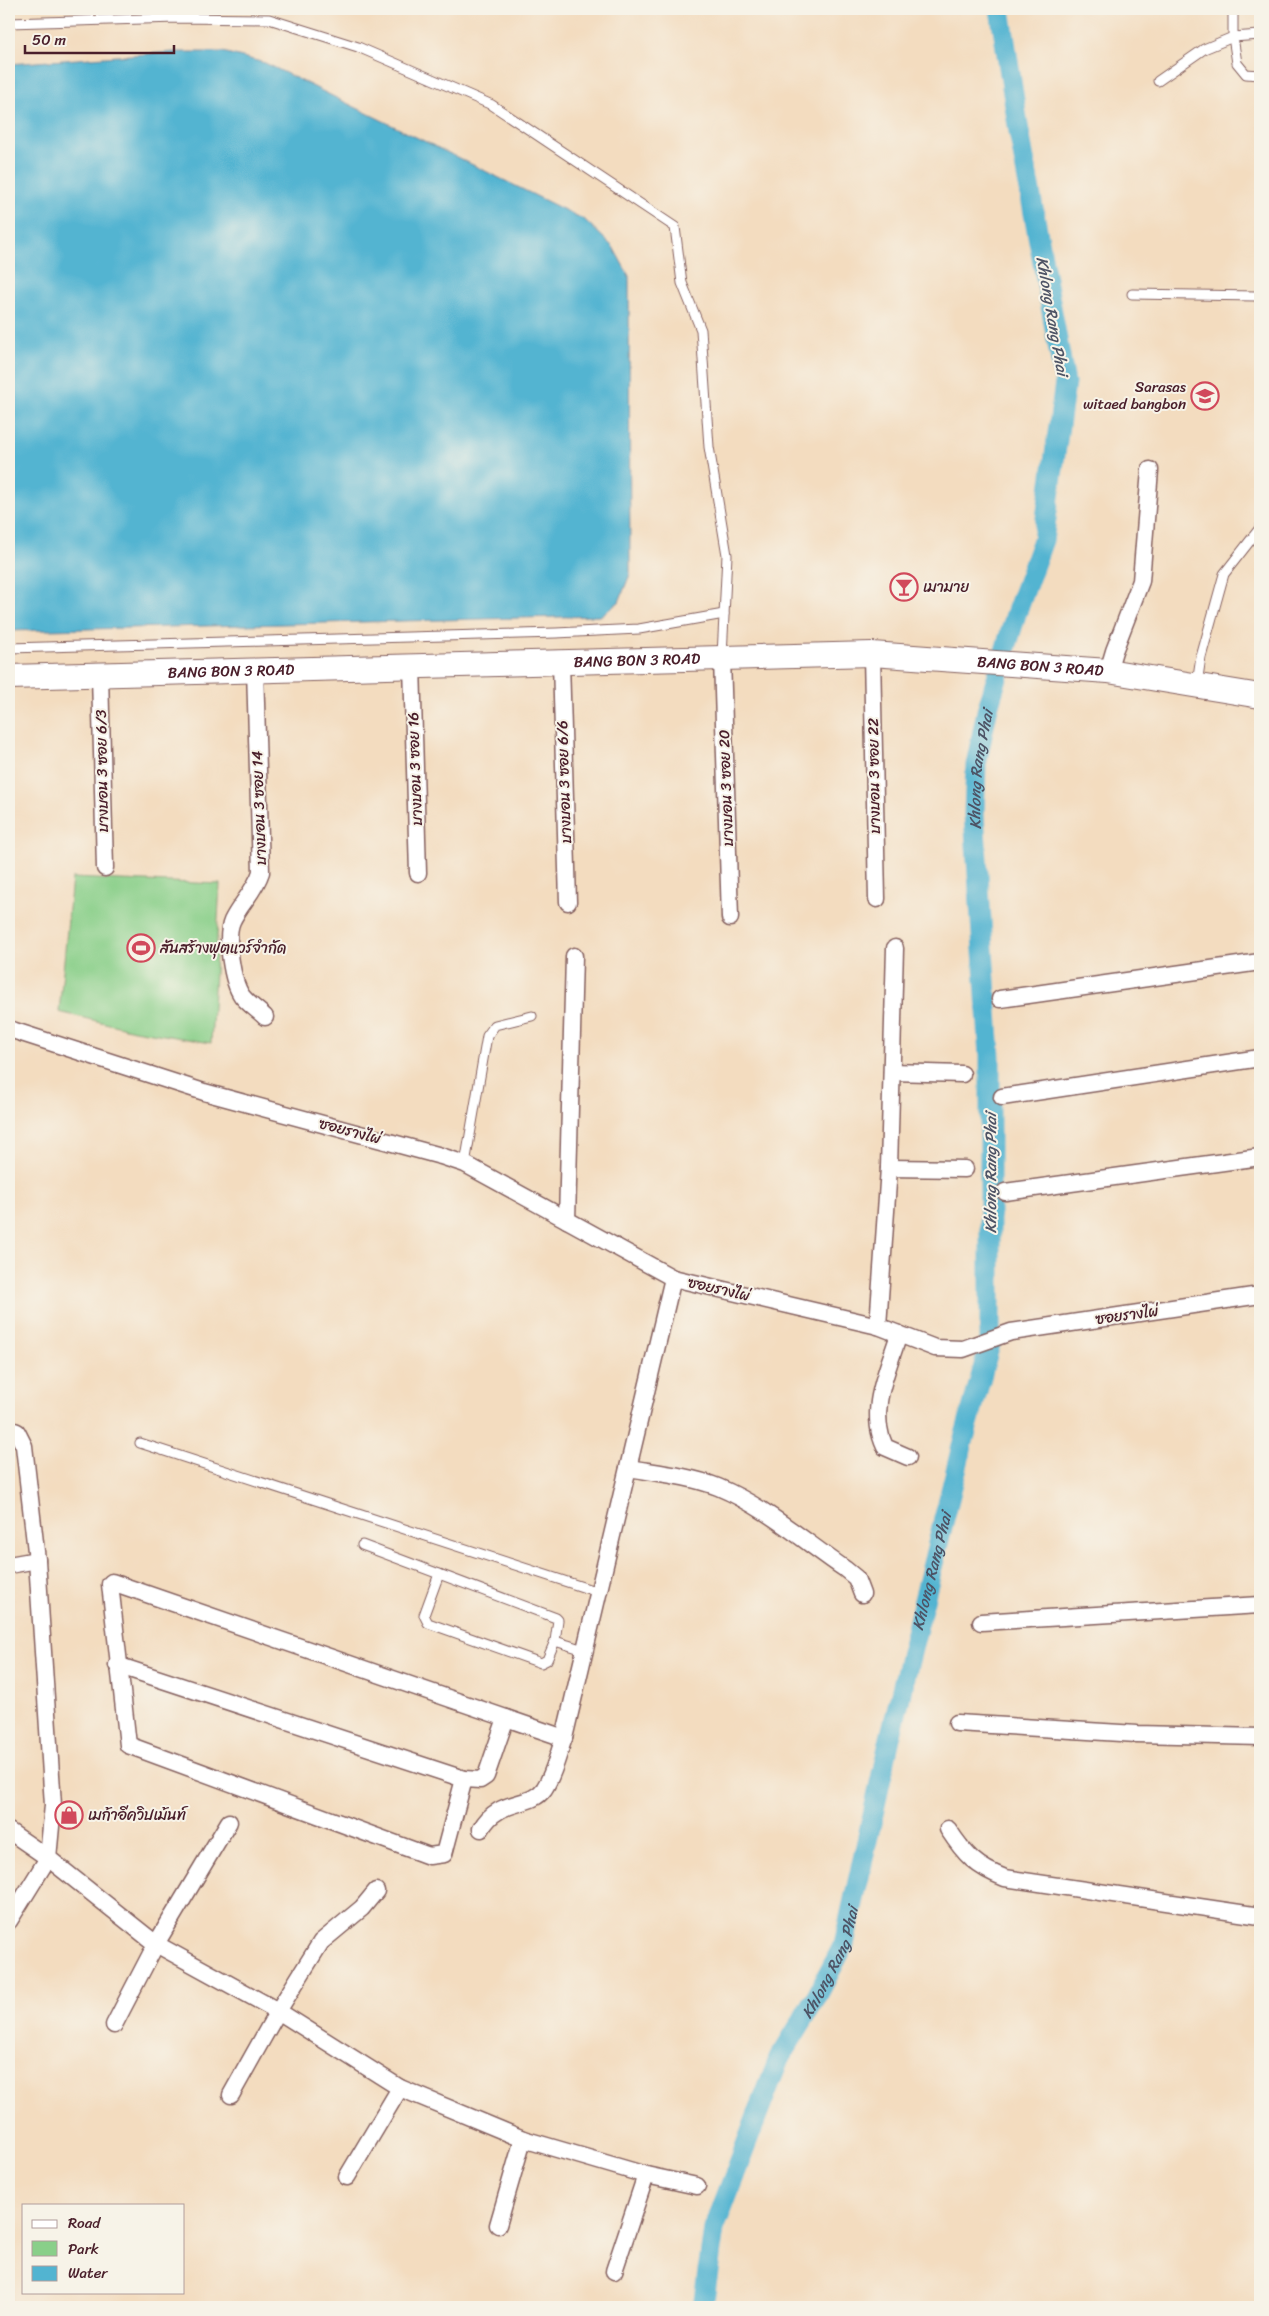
<svg xmlns="http://www.w3.org/2000/svg" width="1269" height="2316" font-family="Sriracha,'Playpen Sans Thai',sans-serif">
	<style>
		.green { fill: #89cf89; stroke: #6a775a }
		.water { fill: #52b4d1; stroke: #4e6a7e }
		.lines { fill: none; stroke-linecap: round; stroke-linejoin: round }
		.canal { stroke: #52b4d1; stroke-width: 21 }
		.lane-casing { stroke: #85615f; stroke-width: 11 }
		.street-casing { stroke: #85615f; stroke-width: 19 }
		.secondary-casing { stroke: #85615f; stroke-width: 26 }
		.lane { stroke: #fff; stroke-width: 9 }
		.street { stroke: #fff; stroke-width: 16 }
		.secondary { stroke: #fff; stroke-width: 24 }
		.labels { text-anchor: middle; stroke-width: 4; stroke-linejoin: round; paint-order: stroke }
		.poi-label { font-size: 15px; fill: #4a1f2b; stroke: #f7f3e8; text-anchor: start }
		.street-label { font-size: 15px; fill: #4a1f2b; stroke: #f7f3e8 }
		.water-label { font-size: 16px; font-style: italic; fill: #4d5365; stroke: #f7f3e8 }
	</style>
	<rect width="100%" height="100%" fill="#f7f3e8"/>
	<filter id="ink" filterUnits="userSpaceOnUse"><feTurbulence type="fractalNoise" baseFrequency=".02" numOctaves="2"/><feDisplacementMap in="SourceGraphic" scale="10" xChannelSelector="R" yChannelSelector="G"/><feConvolveMatrix kernelMatrix="1 2 1 2 8 2 1 2 1" color-interpolation-filters="sRGB"/></filter>
	<filter id="wash" filterUnits="userSpaceOnUse"><feTurbulence type="fractalNoise" baseFrequency=".0096" numOctaves="4" result="noise"/><feDisplacementMap in="SourceGraphic" scale="20" xChannelSelector="R" yChannelSelector="G"/><feGaussianBlur stdDeviation="1.12" result="paint"/><feColorMatrix in="noise" values="0 0 0 0 0 0 0 0 0 0 0 0 0 0 0 0 0 1.4 0 .05"/><feComposite in="paint" operator="in"/></filter>
	<g filter="url(#wash)">
		<rect width="100%" height="100%" fill="#f3dcbf"/>
		<!-- green -->
		<path class="green" d="M72,878L220,884L211,1043L134,1030L59,1012Z"/>
		<!-- water -->
		<path class="water" d="M173,52H223L265,63L585,220L613,247L629,276L630,574L619,602L600,616L9,631V64Z"/>
		<g class="lines">
			<!-- canal -->
			<path class="canal" id="s1" d="M703,2307L714,2229L752,2129L779,2059L816,1998L844,1944L890,1738L963,1442L990,1344V1056L974,814L976,765L987,711L1016,614L1043,540L1065,383L1018,126L1000,9"/>
		</g>
	</g>
	<g filter="url(#ink)">
		<g class="lines">
			<!-- lane casing -->
			<g class="lane-casing">
				<g id="lane">
					<path d="M9,23L177,18L269,19L358,47L492,105L675,227L682,283L701,330L709,447L727,555L722,656"/>
					<path d="M1260,35L1233,37L1237,63L1246,74L1260,75"/>
					<path d="M1158,81L1204,49L1233,37V9"/>
					<path d="M1132,294L1256,296L1260,299"/>
					<path d="M9,648L556,633L639,629L724,614"/>
					<path d="M1197,684L1201,657L1224,574L1260,528"/>
					<path d="M465,1164L487,1036L495,1025L532,1016"/>
					<path d="M140,1443L598,1592"/>
					<path d="M362,1545L556,1618L558,1620L555,1641L584,1650"/>
					<path d="M439,1574L424,1615L428,1623L541,1663L547,1660L555,1641"/>
				</g>
			</g>
			<!-- street casing -->
			<g class="street-casing">
				<g id="street">
					<path d="M872,654L877,899"/>
					<path d="M722,658L730,918"/>
					<path d="M561,662L568,902"/>
					<path d="M412,665L418,873"/>
					<path d="M255,669L261,872C255,891 240,904 232,921C225,937 232,982 242,996C248,1004 258,1010 265,1017"/>
					<path d="M1108,671L1114,651L1141,581L1150,470"/>
					<path d="M100,674L105,868"/>
					<path d="M1000,999L1260,962"/>
					<path d="M9,1029L204,1092L441,1156L465,1164L673,1278L878,1326L935,1348L963,1349L1011,1332L1260,1295"/>
					<path d="M892,1072L962,1074"/>
					<path d="M1002,1097L1260,1058"/>
					<path d="M889,1168L965,1169"/>
					<path d="M1005,1192L1260,1157"/>
					<path d="M567,1220L574,956"/>
					<path d="M878,1326L889,1168L895,948"/>
					<path d="M899,1334C888,1370 867,1410 885,1447L908,1457"/>
					<path d="M9,1429L17,1432L24,1446L37,1560L53,1805L48,1858L9,1921"/>
					<path d="M628,1468C658,1473 690,1476 718,1487C764,1506 804,1541 845,1569L856,1578L862,1594"/>
					<path d="M9,1565L37,1560"/>
					<path d="M981,1622L1260,1605"/>
					<path d="M117,1665L464,1779L480,1780L486,1776L506,1718"/>
					<path d="M957,1723L1137,1734L1260,1737"/>
					<path d="M464,1779L444,1854L429,1856L128,1745L110,1584L112,1582L564,1738"/>
					<path d="M481,1829C499,1797 530,1809 544,1789C554,1774 558,1754 564,1738L673,1278"/>
					<path d="M948,1829C965,1855 976,1867 1005,1878L1260,1916"/>
					<path d="M9,1831L48,1858L156,1944L278,2011L400,2088L523,2139L646,2175L697,2186"/>
					<path d="M114,2025L156,1944L229,1822"/>
					<path d="M231,2095L278,2011L321,1942L362,1908L376,1891"/>
					<path d="M347,2177L400,2088"/>
					<path d="M498,2225L523,2139"/>
					<path d="M614,2271L646,2175"/>
				</g>
			</g>
			<!-- secondary casing -->
			<g class="secondary-casing">
				<g id="secondary">
					<path id="s2" d="M9,677L872,654L1108,671L1260,696"/>
				</g>
			</g>
			<!-- lane -->
			<use href="#lane" class="lane"/>
			<!-- street -->
			<use href="#street" class="street"/>
			<!-- secondary -->
			<use href="#secondary" class="secondary"/>
		</g>
	</g>
	<!-- icons -->
	<defs>
		<g id="school-ring" transform="scale(1.4375)"><circle r="9.5" fill="#f7f3e8" stroke="#d1495b" stroke-width="1.5"/><path d="M0-5L7-2L0 1L-7-2ZM-4 1L0 2.5L4 1V4Q0 6-4 4Z" fill="#d1495b"/></g>
		<g id="bar-ring" transform="scale(1.4375)"><circle r="9.5" fill="#f7f3e8" stroke="#d1495b" stroke-width="1.5"/><path d="M-6-5H6L.8 .8V4.5H3.5V6h-7V4.5H-.8V.8Z" fill="#d1495b"/></g>
		<g id="stadium-ring" transform="scale(1.4375)"><circle r="9.5" fill="#f7f3e8" stroke="#d1495b" stroke-width="1.5"/><path d="M0-5a6.5 5 0 1 0 0 10a6.5 5 0 1 0 0-10ZM-3.5-1.8h7v3.6h-7Z" fill="#d1495b"/></g>
		<g id="shop-ring" transform="scale(1.4375)"><circle r="9.5" fill="#f7f3e8" stroke="#d1495b" stroke-width="1.5"/><path d="M-5-2.5h2.3a2.7 3.5 0 0 1 5.4 0H5L5.5 6h-11ZM-1.5-2.5h3a1.5 2.3 0 0 0-3 0Z" fill="#d1495b"/></g>
	</defs>
	<g fill-rule="evenodd">
		<use href="#school-ring" x="1205" y="396"/>
		<use href="#bar-ring" x="904" y="587"/>
		<use href="#stadium-ring" x="141" y="948"/>
		<use href="#shop-ring" x="69" y="1815"/>
	</g>
	<g class="labels">
		<!-- poi labels -->
		<g class="poi-label">
			<text x="1186" y="392" text-anchor="end">Sarasas<tspan x="1186" dy="17">witaed bangbon</tspan></text>
			<text x="923" y="592">เมามาย</text>
			<text x="160" y="953">สันสร้างฟุตแวร์จำกัด</text>
			<text x="88" y="1820">เมก้าอีควิปเม้นท์</text>
		</g>
		<!-- street labels -->
		<g class="street-label">
			<text dy="5" stroke="none"><textPath href="#s2" startOffset="628">BANG BON 3 ROAD</textPath></text>
			<text dy="5" stroke="none"><textPath href="#s2" startOffset="1032">BANG BON 3 ROAD</textPath></text>
			<text dy="5" stroke="none"><textPath href="#s2" startOffset="222">BANG BON 3 ROAD</textPath></text>
			<text transform="translate(415 769) rotate(-92)" y="5">บางบอน 3 ซอย 16</text>
			<text transform="translate(102 771) rotate(-91)" y="5">บางบอน 3 ซอย 6/3</text>
			<text transform="translate(874 776) rotate(-91)" y="5">บางบอน 3 ซอย 22</text>
			<text transform="translate(564 782) rotate(-92)" y="5">บางบอน 3 ซอย 6/6</text>
			<text transform="translate(726 788) rotate(-92)" y="5">บางบอน 3 ซอย 20</text>
			<text transform="translate(259 808) rotate(-92)" y="5">บางบอน 3 ซอย 14</text>
			<text transform="translate(350 1131) rotate(15)" y="5">ซอยรางไผ่</text>
			<text transform="translate(719 1289) rotate(13)" y="5">ซอยรางไผ่</text>
			<text transform="translate(1127 1315) rotate(-8)" y="5">ซอยรางไผ่</text>
		</g>
		<!-- water labels -->
		<g class="water-label">
			<text transform="translate(1053 316) rotate(80)" y="6">Khlong Rang Phai</text>
			<text dy="6" stroke="none"><textPath href="#s1" startOffset="1586">Khlong Rang Phai</textPath></text>
			<text transform="translate(990 1173) rotate(-90)" y="6">Khlong Rang Phai</text>
			<text dy="6" stroke="none"><textPath href="#s1" startOffset="776">Khlong Rang Phai</textPath></text>
			<text dy="6" stroke="none"><textPath href="#s1" startOffset="371">Khlong Rang Phai</textPath></text>
		</g>
	</g>
	<!-- margin -->
	<rect width="1269" height="2316" fill="none" stroke="#f7f3e8" stroke-width="30"/>
	<!-- legend -->
	<rect x="22" y="2204" width="162" height="90" fill="#f7f3e8" stroke="#b29e9c"/>
	<rect x="32" y="2220" width="25" height="8" fill="#ffffff" stroke="#b29e9c"/>
	<text x="68" y="2228" font-size="15" fill="#4a1f2b">Road</text>
	<rect x="32" y="2241" width="25" height="15" fill="#89cf89" stroke="#b29e9c"/>
	<text x="68" y="2254" font-size="15" fill="#4a1f2b">Park</text>
	<rect x="32" y="2266" width="25" height="15" fill="#52b4d1" stroke="#b29e9c"/>
	<text x="68" y="2278" font-size="15" fill="#4a1f2b">Water</text>
	<!-- scale -->
	<path d="M25 45v8h149v-8" fill="none" stroke="#4a1f2b" stroke-width="2.5"/>
	<text x="32" y="45" font-size="15" fill="#4a1f2b" stroke="#f7f3e8" stroke-width="4" paint-order="stroke">50 m</text>
</svg>
